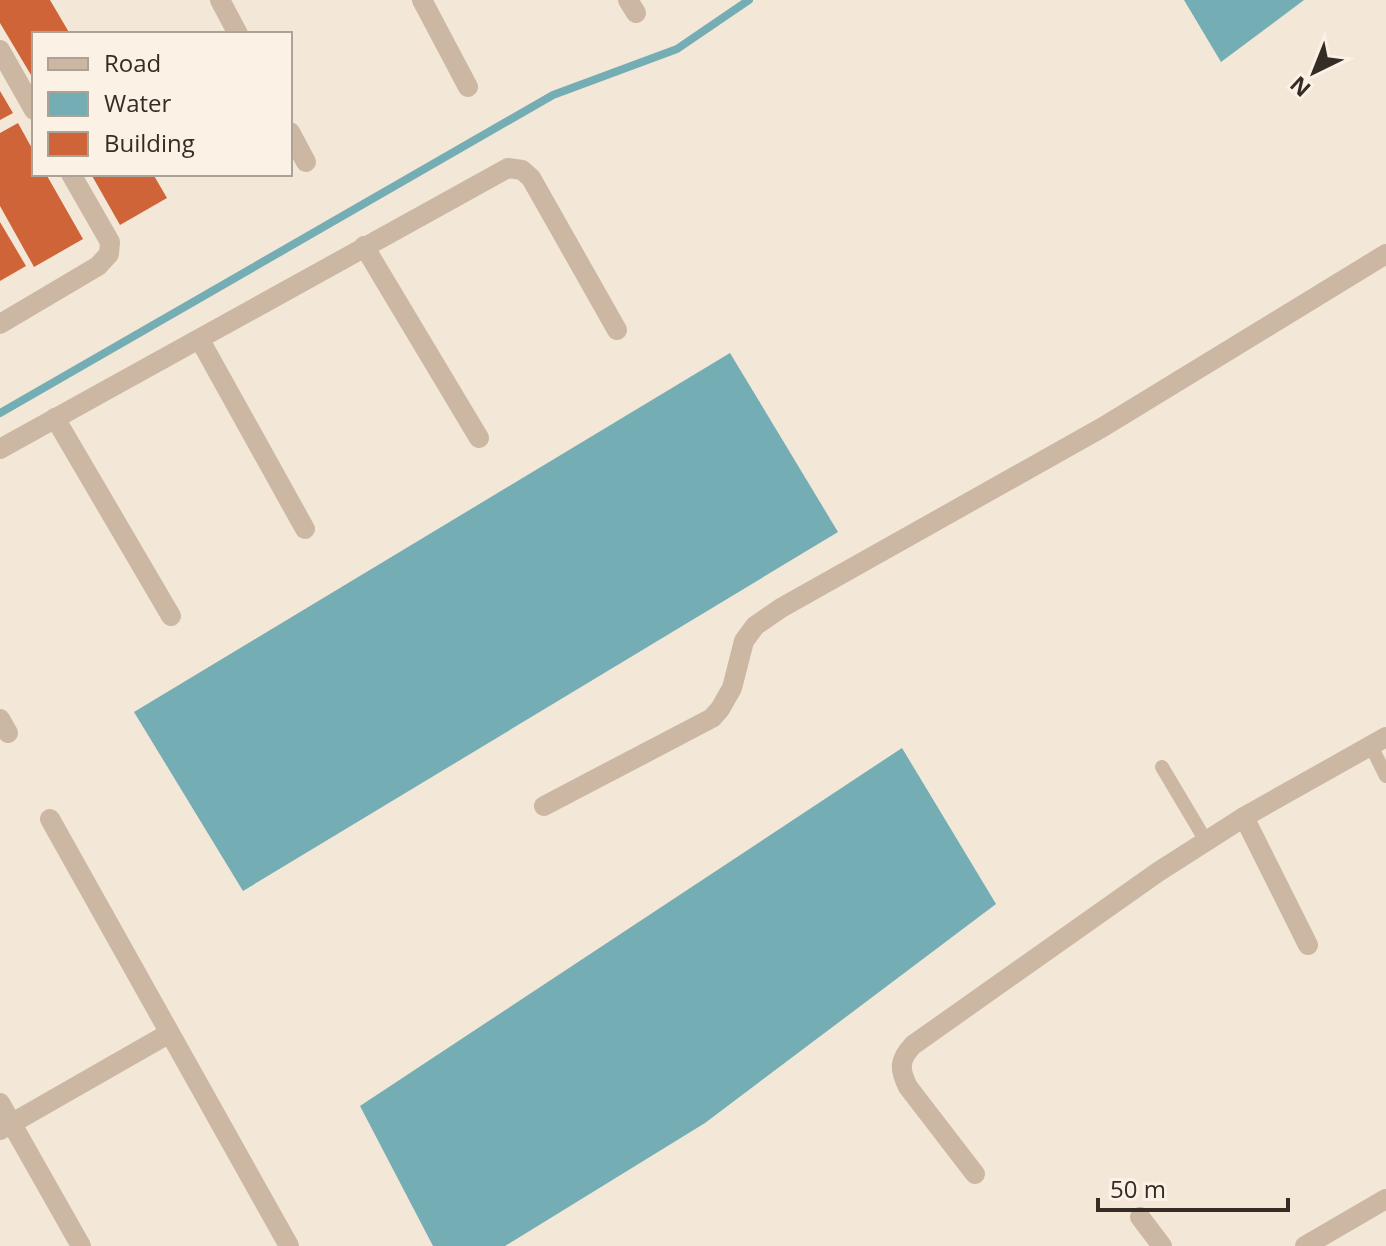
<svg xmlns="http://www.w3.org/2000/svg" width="1386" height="1246" font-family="'Open Sans',sans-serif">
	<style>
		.water { fill: #74adb3 }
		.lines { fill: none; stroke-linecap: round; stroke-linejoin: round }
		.stream { stroke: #74adb3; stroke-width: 8 }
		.building { fill: #d06439 }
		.lane { stroke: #ccb7a3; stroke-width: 14 }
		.street { stroke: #ccb7a3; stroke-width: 20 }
	</style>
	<rect width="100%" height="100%" fill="#f3e7d8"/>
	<!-- water -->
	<g class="water">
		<path d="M1184,0H1304L1221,62Z"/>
		<path d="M730,353L838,532L243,891L134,712Z"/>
		<path d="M902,748L996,904L705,1123L505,1246H433L360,1106Z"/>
	</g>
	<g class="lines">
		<!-- stream -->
		<path class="stream" d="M0,413L553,95L677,49L749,0"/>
	</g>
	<!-- building -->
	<g class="building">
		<path d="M0,0H50L70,34H34V80L0,23Z"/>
		<path d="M0,91L13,113L0,120Z"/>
		<path d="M18,123L34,152V174H46L83,239L34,267L0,206V133Z"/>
		<path d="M91,174H153L167,198L120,225Z"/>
		<path d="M0,222L26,266L0,281Z"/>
	</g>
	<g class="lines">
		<!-- lane -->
		<g class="lane">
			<path d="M1371,746L1386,776"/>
			<path d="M1162,767L1206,841"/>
		</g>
		<!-- street -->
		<g class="street">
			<path d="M220,0L238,34"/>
			<path d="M422,0L468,87"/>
			<path d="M628,0L636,13"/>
			<path d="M0,50L34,110"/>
			<path d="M290,132L306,162"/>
			<path d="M364,246L479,438"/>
			<path d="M0,324L98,266L109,254L110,242L71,174"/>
			<path d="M200,340L305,529"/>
			<path d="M55,418L171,616"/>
			<path d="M0,449L508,168L522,170L531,178L617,330"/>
			<path d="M0,719L8,733"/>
			<path d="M544,806L712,718L720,709L732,688L744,641L755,626L781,608L1103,427L1386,254"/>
			<path d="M1244,817L1308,945"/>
			<path d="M50,819L289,1246"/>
			<path d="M0,1103L81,1246"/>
			<path d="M0,1130L168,1034"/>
			<path d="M975,1174L908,1087C899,1069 899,1060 913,1045L1158,872L1244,817L1386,737"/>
			<path d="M1140,1217L1162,1246"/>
			<path d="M1305,1246L1386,1199"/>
		</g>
	</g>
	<!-- legend -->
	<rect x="32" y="32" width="260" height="144" fill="#fbf1e4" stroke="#aca298" stroke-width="2"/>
	<rect x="48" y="58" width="40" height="12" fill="#ccb7a3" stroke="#aca298" stroke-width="2"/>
	<text x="104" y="72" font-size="24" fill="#362c26">Road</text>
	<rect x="48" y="92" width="40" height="24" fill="#74adb3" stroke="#aca298" stroke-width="2"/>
	<text x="104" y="112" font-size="24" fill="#362c26">Water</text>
	<rect x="48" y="132" width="40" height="24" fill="#d06439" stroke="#aca298" stroke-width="2"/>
	<text x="104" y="152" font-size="24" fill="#362c26">Building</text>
	<!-- north arrow -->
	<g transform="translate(1314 72) rotate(223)" stroke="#fbf1e4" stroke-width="6" paint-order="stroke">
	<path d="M0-6L14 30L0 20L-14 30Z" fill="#362c26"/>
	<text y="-12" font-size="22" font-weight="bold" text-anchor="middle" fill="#362c26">N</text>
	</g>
	<!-- scale -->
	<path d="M1098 1198v12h190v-12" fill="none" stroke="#362c26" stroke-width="4"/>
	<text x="1110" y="1198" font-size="24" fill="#362c26" stroke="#fbf1e4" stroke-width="6" paint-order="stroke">50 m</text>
</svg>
